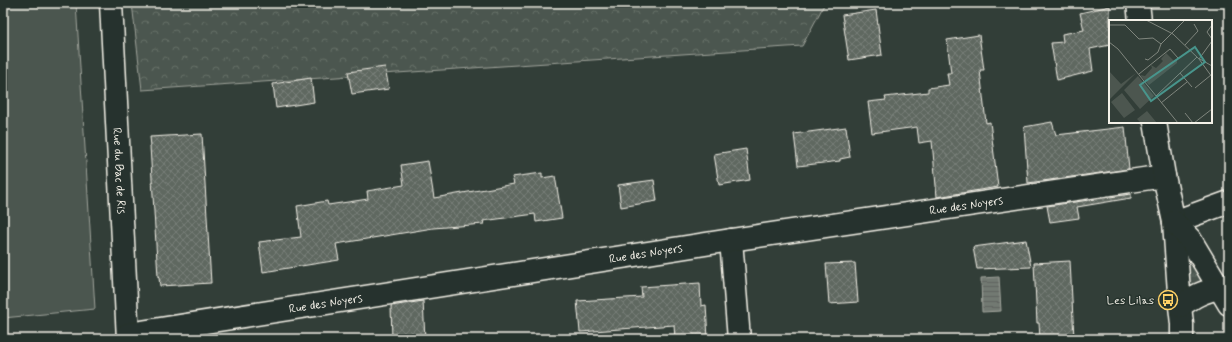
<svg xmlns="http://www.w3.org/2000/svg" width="1232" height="342" font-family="Mynerve,sans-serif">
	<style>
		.grass { fill: url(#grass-tufts); stroke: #a0a49c }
		.park { fill: url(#park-crowns); stroke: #a0a49c }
		.pitch { fill: #4c564f; stroke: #a0a49c }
		.water { fill: url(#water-rules); stroke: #a6a9a1 }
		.building { fill: url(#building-cross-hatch); stroke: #f4f1e8 }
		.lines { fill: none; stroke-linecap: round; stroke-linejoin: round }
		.minor-casing { stroke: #f4f1e8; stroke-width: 25 }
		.primary-casing { stroke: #f4f1e8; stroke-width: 25 }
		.minor { stroke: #26332d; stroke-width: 22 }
		.primary { stroke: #26332d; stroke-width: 22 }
		.labels { text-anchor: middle; stroke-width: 3; stroke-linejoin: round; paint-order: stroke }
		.street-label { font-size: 12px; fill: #f4f1e8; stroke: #26332d }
		.poi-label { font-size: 12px; fill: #f4f1e8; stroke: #26332d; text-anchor: end }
		.inset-road { fill: none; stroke: #80867e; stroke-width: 1 }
		.view { fill: #48958c; fill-opacity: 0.15; stroke: #48958c; stroke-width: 2 }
		.inset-edge { fill: none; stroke: #f4f1e8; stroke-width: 2 }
	</style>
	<defs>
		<pattern id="grass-tufts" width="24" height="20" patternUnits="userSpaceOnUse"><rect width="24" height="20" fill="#4c564f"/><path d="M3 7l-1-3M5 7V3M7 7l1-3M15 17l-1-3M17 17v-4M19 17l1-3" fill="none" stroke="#666f68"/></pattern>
		<pattern id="park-crowns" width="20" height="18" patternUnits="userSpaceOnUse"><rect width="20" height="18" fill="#4c564f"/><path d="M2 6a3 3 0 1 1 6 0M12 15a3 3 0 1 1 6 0" fill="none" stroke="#666f68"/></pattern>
		<pattern id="water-rules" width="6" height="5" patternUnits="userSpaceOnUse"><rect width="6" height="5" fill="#727972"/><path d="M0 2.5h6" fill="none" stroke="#60635e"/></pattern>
		<pattern id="building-cross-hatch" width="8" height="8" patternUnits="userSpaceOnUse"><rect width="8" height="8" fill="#5f6861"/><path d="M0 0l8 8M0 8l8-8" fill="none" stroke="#777e78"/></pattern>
	</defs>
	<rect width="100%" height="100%" fill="#323e38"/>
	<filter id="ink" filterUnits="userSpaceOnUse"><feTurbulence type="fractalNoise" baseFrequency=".025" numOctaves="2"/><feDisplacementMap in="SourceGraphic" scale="8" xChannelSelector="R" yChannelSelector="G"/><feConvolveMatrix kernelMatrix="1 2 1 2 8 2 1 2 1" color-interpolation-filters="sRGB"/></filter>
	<g filter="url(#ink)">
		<!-- grass -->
		<path class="grass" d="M1183,243L1207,281L1187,291Z"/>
		<!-- park -->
		<path class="park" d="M132,3H825L802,46L142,90Z"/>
		<!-- pitch -->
		<path class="pitch" d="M3,3H76L95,309L3,318Z"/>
		<!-- water -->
		<path class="water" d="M999,277L1001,311L982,312L981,278Z"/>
		<!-- building -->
		<g class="building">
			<path d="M1110,6V45L1090,49L1093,71L1057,80L1051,43L1063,42L1062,34L1084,30L1080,13Z"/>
			<path d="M876,10L882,55L849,60L842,15Z"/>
			<path d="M979,35L984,70H980L986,123L990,122L998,187L937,197L932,141L919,143L917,127L872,133L868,102L886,100L885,97L928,92V88L949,85L947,73H951L947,40Z"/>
			<path d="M385,67L389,89L352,94L348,72Z"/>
			<path d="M311,78L314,102L276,108L273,84Z"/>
			<path d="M1052,122L1056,135L1125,127L1129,169L1028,183L1024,127Z"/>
			<path d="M846,127L850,157L840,159V161L798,166L794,134Z"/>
			<path d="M202,134L211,283L160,286L159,278L158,277L150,146H151L150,137Z"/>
			<path d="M746,149L750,180L719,185L714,154Z"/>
			<path d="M428,161L434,198L514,184L512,177L542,173V178L555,176L562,218L536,222L535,214L483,221L484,224L433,228L336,244L339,260L263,272L259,242L301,237L297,206L327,201L328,205L368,199L367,191L404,185L401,165Z"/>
			<path d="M654,180L657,201L621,207L618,185Z"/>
			<path d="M1131,194V198L1077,207L1079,218L1050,222L1047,206Z"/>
			<path d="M1026,240L1031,267L977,269L973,247Z"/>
			<path d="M1070,261L1074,339H1040L1039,323H1037L1034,263Z"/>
			<path d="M855,263L858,302L829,304L826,264Z"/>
			<path d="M700,283L701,306L706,305L708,339H675L674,325L580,332L577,301L642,297L641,287Z"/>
			<path d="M423,301L425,339H392L391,306Z"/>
		</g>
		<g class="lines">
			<!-- minor casing -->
			<g class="minor-casing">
				<g id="minor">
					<path id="s1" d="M111,3L128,339"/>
					<path d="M1174,222L1229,202"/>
					<path d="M731,240L739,339"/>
					<path id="s2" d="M128,334L731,240L1164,176"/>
				</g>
			</g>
			<!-- primary casing -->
			<g class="primary-casing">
				<g id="primary">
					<path d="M1138,3L1140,21"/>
					<path d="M1155,122L1164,176L1174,222L1180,306L1182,324V339"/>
					<path d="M1174,222L1190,239L1229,304"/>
					<path d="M1180,306C1195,296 1201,292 1219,288"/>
				</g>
			</g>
			<!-- minor -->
			<use href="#minor" class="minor"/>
			<!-- primary -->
			<use href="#primary" class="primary"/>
		</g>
	</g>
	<!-- icons -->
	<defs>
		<g id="bus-ring" transform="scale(1)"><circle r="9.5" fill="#26332d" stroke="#ffd166" stroke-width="1.5"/><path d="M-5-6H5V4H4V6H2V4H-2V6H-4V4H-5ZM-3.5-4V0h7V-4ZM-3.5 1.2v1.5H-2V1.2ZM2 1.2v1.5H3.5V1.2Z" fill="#ffd166"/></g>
	</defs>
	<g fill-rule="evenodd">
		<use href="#bus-ring" x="1168" y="300"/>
	</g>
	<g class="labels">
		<!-- street labels -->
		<g class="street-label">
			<text dy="4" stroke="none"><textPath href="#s1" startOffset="168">Rue du Bac de Ris</textPath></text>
			<text dy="4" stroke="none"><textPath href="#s2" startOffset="848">Rue des Noyers</textPath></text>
			<text dy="4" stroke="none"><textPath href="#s2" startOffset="524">Rue des Noyers</textPath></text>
			<text dy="4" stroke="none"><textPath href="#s2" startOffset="200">Rue des Noyers</textPath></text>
		</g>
		<!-- poi labels -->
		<g class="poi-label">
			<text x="1154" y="304">Les Lilas</text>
		</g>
	</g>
	<!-- overview -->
	<g transform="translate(1109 20)">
		<rect width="103" height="103" fill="#323e38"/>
		<path d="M0,51L12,64L27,53L0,80Z" fill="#4c564f"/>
		<path d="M57,33L65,41L68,39V43L40,65L31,55L36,56L43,48L42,45L47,48L54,41L52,39Z" fill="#4c564f"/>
		<path d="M29,56L45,76L31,89L15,70ZM13,73L26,90L15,98L2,82ZM38,91L48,103H32L28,99Z" fill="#4c564f"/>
		<path class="inset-road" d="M37,0L64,14L90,39L103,57M0,5H16L30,19L44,18L52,24M103,5L98,12L103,19M0,22L9,29L69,103M76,25L89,11L85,4M36,39L39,40L49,32L52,24L76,0M90,39L103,21M91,39L103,46M71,53L83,67M30,54L61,29L69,38M86,68L102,55M47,76L88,37M52,83L78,62M76,93L84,103M85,103L103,89"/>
		<path class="view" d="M86,27L96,42L42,81L31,65Z"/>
		<rect width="103" height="103" class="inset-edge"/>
	</g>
	<!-- margin -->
	<rect width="1232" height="342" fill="none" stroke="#26332d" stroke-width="16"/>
	<rect x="8" y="8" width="1216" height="326" fill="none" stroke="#f4f1e8" stroke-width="1.5" filter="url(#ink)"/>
</svg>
